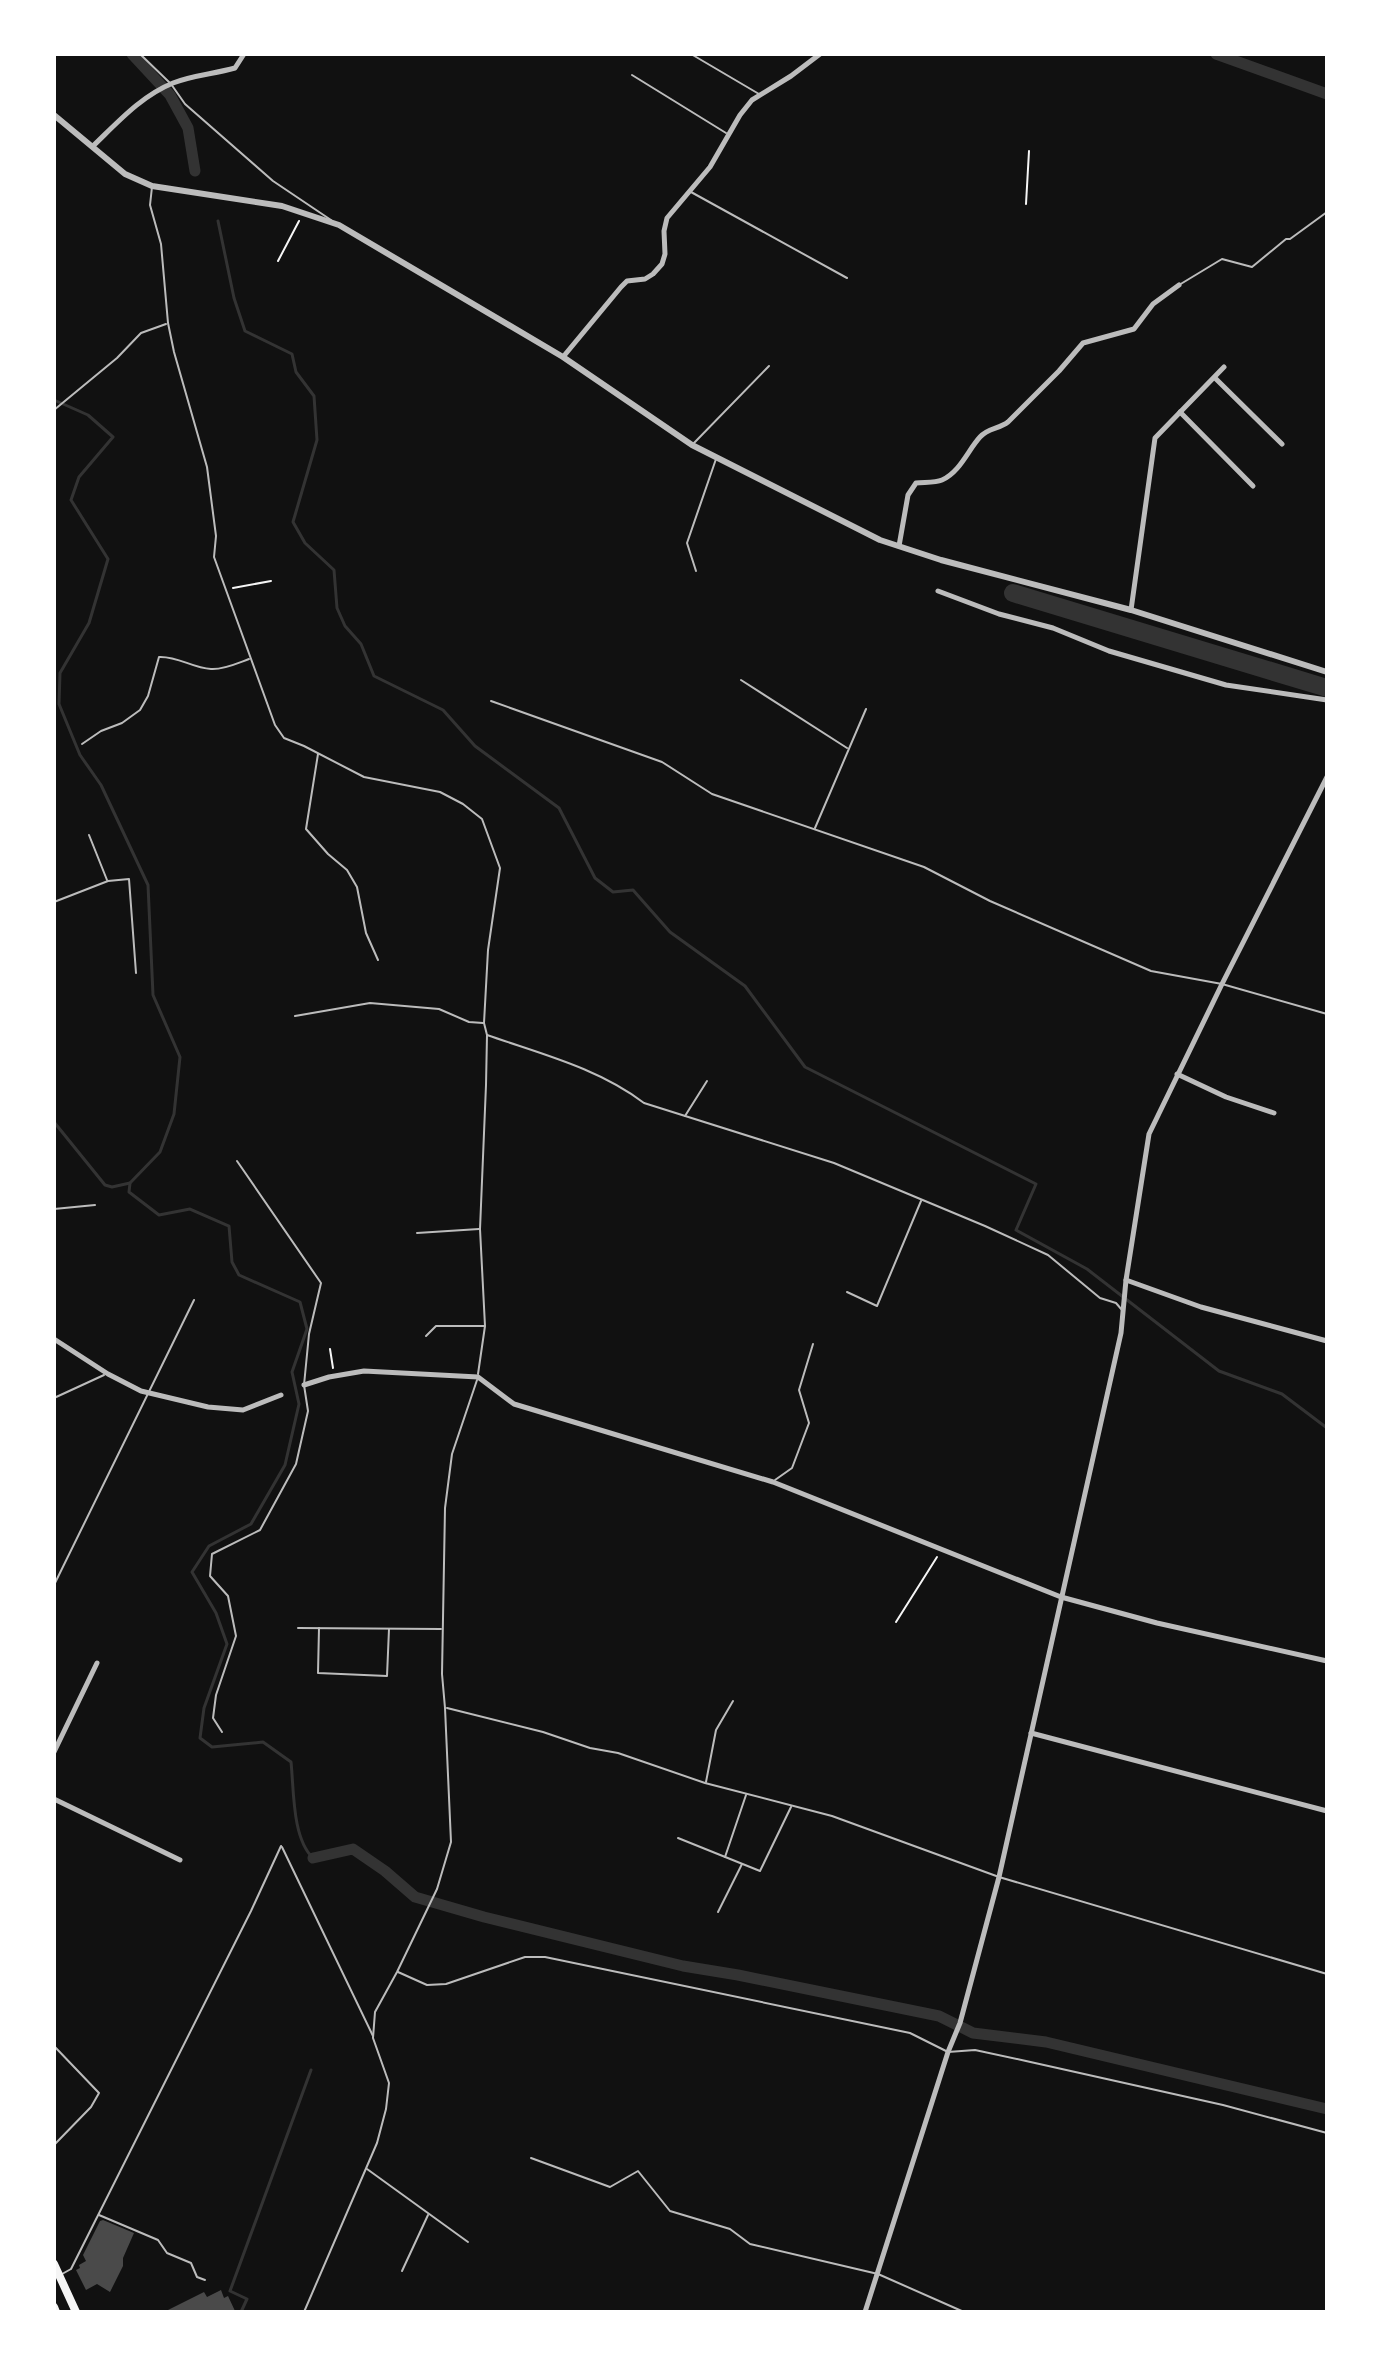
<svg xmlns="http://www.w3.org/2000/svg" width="1381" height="2366" font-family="Raleway,sans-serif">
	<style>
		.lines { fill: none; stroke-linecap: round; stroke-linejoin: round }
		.stream { stroke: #333; stroke-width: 3 }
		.canal { stroke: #333; stroke-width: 11 }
		.river { stroke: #333; stroke-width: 18 }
		.building { fill: #4a4a4a }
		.path { stroke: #f5f5f5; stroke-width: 2 }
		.service { stroke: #bcbcbc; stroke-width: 2 }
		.minor { stroke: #bcbcbc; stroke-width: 5 }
		.tertiary { stroke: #bcbcbc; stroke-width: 6 }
		.primary { stroke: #f5f5f5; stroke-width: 8 }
	</style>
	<rect width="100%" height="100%" fill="#111"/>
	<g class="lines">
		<!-- stream -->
		<g class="stream">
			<path d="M218,221L234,298L245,331L292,354L296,372L314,396L317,440L293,522L305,543L334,570L337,608L345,626L361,644L374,676L443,710L475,746L559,808L595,878L613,892L633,890L670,932L745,986L805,1067L1036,1184L1016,1230L1087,1269L1219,1371L1282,1394L1327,1428"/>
			<path d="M54,400L88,415L113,437L79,477L71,500L108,559L89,623L60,673L59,704L80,755L101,785L148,885L153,995L180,1057L174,1114L160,1152L130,1183L129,1192L159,1215L190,1209L229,1226L232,1262L239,1275L300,1302L307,1329L292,1372L299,1404L285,1465L251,1524L209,1546L192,1572L216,1613L227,1644L204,1708L200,1738L212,1747L263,1742L291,1762C294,1790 292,1838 313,1858"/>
			<path d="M54,1122L105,1185L112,1187L130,1183"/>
			<path d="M241,2312L247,2299L230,2291L311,2070"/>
		</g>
		<!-- canal -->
		<g class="canal">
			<path d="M132,54L170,95L188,128L195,171"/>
			<path d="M1216,54L1327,94"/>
			<path d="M313,1858L353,1849L385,1871L415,1897L484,1917L683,1966L738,1975L939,2016L973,2033L1046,2042L1327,2109"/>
		</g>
		<!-- river -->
		<path class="river" d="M1013,593L1327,688"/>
	</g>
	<!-- building -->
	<g class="building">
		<path d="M103,2220L134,2233L123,2258V2266L110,2292L97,2284L86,2290L76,2270L80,2268L79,2265L86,2261L83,2255L100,2221Z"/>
		<path d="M221,2290L224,2298L228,2296L235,2311L164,2312L204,2292L207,2297Z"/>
	</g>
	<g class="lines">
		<!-- path -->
		<g class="path">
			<path d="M1026,204L1029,151"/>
			<path d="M278,261L299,221"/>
			<path d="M233,588L271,581"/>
			<path d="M330,1349L333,1368"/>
			<path d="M896,1622L937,1557"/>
		</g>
		<!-- service -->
		<g class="service">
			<path d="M140,54L171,84L185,104L273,181L331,220"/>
			<path d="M691,54L759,94"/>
			<path d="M632,75L726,133"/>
			<path d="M152,187L150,205L161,244L168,323L174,352L207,467L216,536L214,557L275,725L284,738L304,746L364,777L440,792L463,804L482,819L500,868L488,950L484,1023L487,1035L486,1085L480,1229L485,1326L478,1374"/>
			<path d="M691,192L847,278"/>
			<path d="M1179,285L1222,259L1252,267L1286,239H1290L1327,212"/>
			<path d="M54,410L117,358L141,333L166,324"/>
			<path d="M694,443L769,366"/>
			<path d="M696,571L687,543L716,459"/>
			<path d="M741,680L847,748"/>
			<path d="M491,701L662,762L712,794L924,867L990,901L1151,971L1222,984L1327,1014"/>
			<path d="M82,744L101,731L122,723L140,710L148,696L159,657C178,656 192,668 211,669C223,670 238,663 249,659"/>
			<path d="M318,754L306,829L328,854L347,870L357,887L366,933L378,960"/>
			<path d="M815,828L866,709"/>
			<path d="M89,835L107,880"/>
			<path d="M54,902L108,881L129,879L136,973"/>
			<path d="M295,1016L370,1003L439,1009L469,1022L483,1023"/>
			<path d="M487,1035C541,1054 598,1068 644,1103L834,1163L985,1226L1048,1255L1100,1298L1116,1303L1122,1310"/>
			<path d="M685,1116L707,1081"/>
			<path d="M54,1209L95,1205"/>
			<path d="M417,1233L479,1229"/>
			<path d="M847,1292L877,1306L921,1201"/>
			<path d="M426,1336L436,1326H484"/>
			<path d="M54,1398L104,1375"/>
			<path d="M775,1480L792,1468L809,1423L799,1390L813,1344"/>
			<path d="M54,1585L194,1300"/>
			<path d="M298,1628L441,1629"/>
			<path d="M319,1628L318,1673L387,1676L389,1629"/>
			<path d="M447,1708L543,1732L590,1748L618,1753L705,1783L832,1816L999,1877L1327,1974"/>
			<path d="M222,1732L213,1718L216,1695L236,1636L228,1596L210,1576L212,1554L260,1530L296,1464L308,1411L304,1385L309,1334L321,1283L237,1161"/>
			<path d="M706,1782L716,1730L733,1701"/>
			<path d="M678,1838L760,1871L791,1807"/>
			<path d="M282,1847L373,2036"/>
			<path d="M725,1857L746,1795"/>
			<path d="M718,1912L742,1864"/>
			<path d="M398,1972L427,1985L446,1984L525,1957H545L910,2033L948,2052L975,2050L1026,2061L1223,2105L1327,2133"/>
			<path d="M54,2046L99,2093L91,2107L54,2145"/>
			<path d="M531,2158L610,2187L638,2171L670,2211L730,2229L750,2244L878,2274L964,2312"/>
			<path d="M367,2169L468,2242"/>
			<path d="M99,2215L158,2240L167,2253L191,2263L197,2277L205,2280"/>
			<path d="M402,2271L428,2215"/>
			<path d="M62,2274L71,2269L251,1911L281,1846"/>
			<path d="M304,2312L377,2143L386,2109L389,2083L373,2038L375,2012L397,1972L437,1889L451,1842L445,1708L442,1674L445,1508L452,1454L477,1380"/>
		</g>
		<!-- minor -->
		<g class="minor">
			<path d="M93,146C118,122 141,96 173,83C193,75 214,74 235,68L244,54"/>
			<path d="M563,357L621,287L627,281L645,279L653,274L662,264L665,254L664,231L667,218L710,167L740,115L752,100L791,76L820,54"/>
			<path d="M1215,378L1282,444"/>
			<path d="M1180,412L1253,486"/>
			<path d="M899,546L908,495L916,483C924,482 935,483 942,480C960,472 968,450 980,437C988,428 999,429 1008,422L1059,371L1083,343L1134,329L1153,304L1179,285"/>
			<path d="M938,591L999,614L1053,628L1109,651L1226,685L1327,700"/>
			<path d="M1131,610L1155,438L1224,367"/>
			<path d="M1177,1074L1226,1097L1274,1113"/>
			<path d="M1126,1280L1201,1307L1327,1341"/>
			<path d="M54,1339L108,1374L141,1391L208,1407L243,1410L281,1395"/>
			<path d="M304,1385L329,1377L364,1371L478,1377L514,1404L773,1482L1061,1597L1157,1623L1327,1661"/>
			<path d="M1031,1733L1327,1811"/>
			<path d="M54,1752L97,1663"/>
			<path d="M54,1799L180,1860"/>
			<path d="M865,2312L948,2052L960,2023L999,1877L1121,1333L1126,1280L1149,1134L1222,984L1327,777"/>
		</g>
		<!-- tertiary -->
		<path class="tertiary" d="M54,115L125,174L152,186L282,206L339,225L563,357L692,445L880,540L941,560L1131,610L1327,672"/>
		<!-- primary -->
		<g class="primary">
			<path d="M54,2264L76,2312"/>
			<path d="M54,2307L56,2312"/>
		</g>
	</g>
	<!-- border -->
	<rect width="1381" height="2366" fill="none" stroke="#ffffff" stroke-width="112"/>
</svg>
